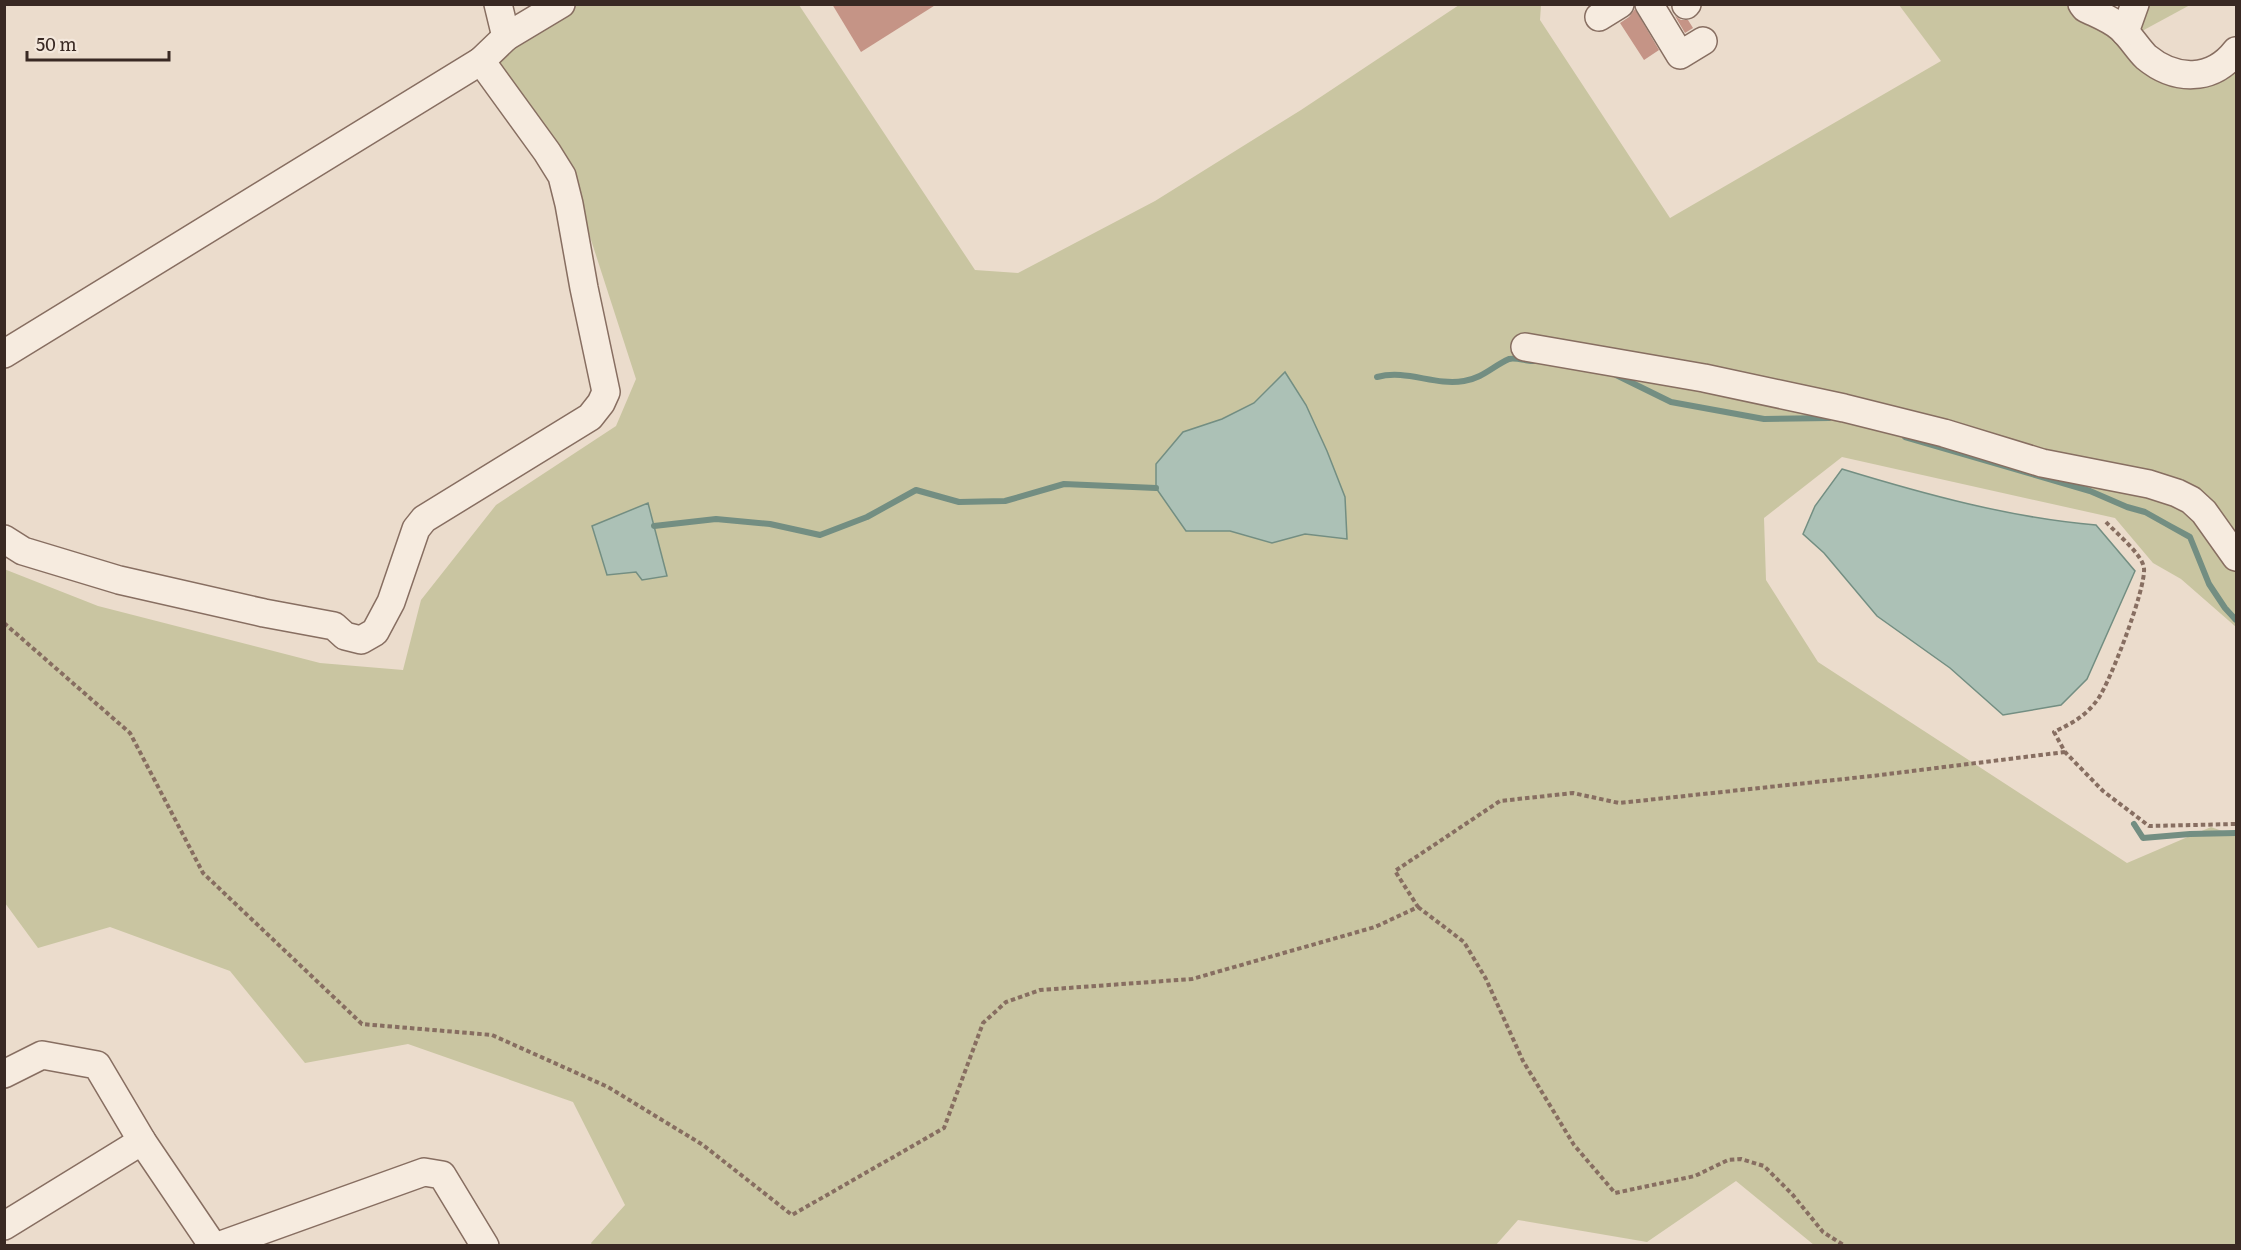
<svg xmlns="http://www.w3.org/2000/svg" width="2241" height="1250" font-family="Literata,serif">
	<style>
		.green { fill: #c9c5a1 }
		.water { fill: #acc1b6; stroke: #738e82; stroke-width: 1.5 }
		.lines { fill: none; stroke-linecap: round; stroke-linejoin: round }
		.stream { stroke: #738e82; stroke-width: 6 }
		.building { fill: #c59486 }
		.minor-casing { stroke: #876e61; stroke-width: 30 }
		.path { stroke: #876e61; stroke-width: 4; stroke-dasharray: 4.5 3; stroke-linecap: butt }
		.minor { stroke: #f6ebdf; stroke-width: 27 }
	</style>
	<rect width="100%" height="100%" fill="#ebdccc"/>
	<!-- green -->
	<g class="green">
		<path d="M549,5H799L975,270L1018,273L1155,201L1301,110L1459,5H1541L1540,20L1670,218L1941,61L1899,5H2078L2105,25L2129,60L2156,80L2185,84L2236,65V627L2181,579L2153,563L2115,518L1842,457L1764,518L1766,580L1818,662L2127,863L2211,827L2236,836V1245H1814L1736,1181L1647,1242L1518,1220L1495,1246L592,1245L591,1243L625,1205L573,1102L408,1044L305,1063L230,971L110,927L38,948L5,903L4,569L98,606L320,663L403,670L421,600L496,505L616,426L636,379L571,178L490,62Z"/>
		<path d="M2129,5H2190L2142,31L2124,12Z"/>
	</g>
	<!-- water -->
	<g class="water">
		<path d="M1285,372L1306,405L1327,451L1345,497L1347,539L1305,534L1272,543L1230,531H1186L1156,488V464L1183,432L1222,419L1254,403Z"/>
		<path d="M1842,469C1924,494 2011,518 2096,525L2135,571L2087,679L2061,705L2003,715L1950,668L1877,616L1824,553L1803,534L1815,506Z"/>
		<path d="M648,503L667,576L642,580L636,572L607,575L592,526Z"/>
	</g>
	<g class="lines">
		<!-- stream -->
		<g class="stream">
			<path d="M1616,375L1671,402L1764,419L1829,418"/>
			<path d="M1377,377C1407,369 1434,386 1464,381C1483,378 1493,366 1509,359C1516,357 1529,362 1537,361"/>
			<path d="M1905,437L2090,491L2127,507L2145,512L2170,526L2190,537L2209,584L2225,608L2236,620"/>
			<path d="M654,526L716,519L770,524L820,535L867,517L916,490L959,502L1005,501L1064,484L1156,488"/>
			<path d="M2134,824L2143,838L2190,834L2236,833"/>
		</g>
	</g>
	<!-- building -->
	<g class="building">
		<path d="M832,4H937L861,52Z"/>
		<path d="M1635,9L1659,50L1644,60L1620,23L1629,17Z"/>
		<path d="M1675,16L1681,20H1688L1693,28L1685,33Z"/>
	</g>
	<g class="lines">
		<!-- minor casing -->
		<g class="minor-casing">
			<g id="minor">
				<path d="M498,4L506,37"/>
				<path d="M1649,4L1680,55L1703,41"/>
				<path d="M2082,4L2085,8C2097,14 2111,19 2121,28C2131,37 2137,48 2146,57C2175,81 2212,82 2236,51"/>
				<path d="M1686,5L1687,4"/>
				<path d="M1599,17L1620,4"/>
				<path d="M2125,32L2135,4"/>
				<path d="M1525,347L1704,378L1844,408L1944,433L2042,463L2149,484L2177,493L2191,500L2204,512L2236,557"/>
				<path d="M4,354L481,61L506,37L561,4"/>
				<path d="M4,539L23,551L119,580L264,613L334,626L345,636L361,640L375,632L391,602L416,529L424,519L590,417L601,403L606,392L584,288L569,204L562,176L547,152L481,61"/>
				<path d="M4,1074L42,1055L97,1065L142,1141L213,1246"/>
				<path d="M4,1226L142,1141"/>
				<path d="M218,1246L424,1172L442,1175L485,1246"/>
			</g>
		</g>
		<!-- path -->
		<g class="path">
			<path d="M2106,522C2116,533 2142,554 2144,568C2146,589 2110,682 2098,699C2085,717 2072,723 2054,732L2065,752L2103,791L2149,826L2236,824"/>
			<path d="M4,623L130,733L203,873L362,1024L492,1035L608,1087L703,1145L792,1215L944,1128L983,1023L1006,1002L1040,990L1192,979L1375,927L1418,907L1395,871L1500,801L1573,793L1619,803L1872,776L2065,752"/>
			<path d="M1418,907L1464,942L1486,979L1523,1061L1574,1145L1615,1193L1695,1176L1728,1160L1741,1159L1764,1166L1792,1194L1823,1232L1845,1246"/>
		</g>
		<!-- minor -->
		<use href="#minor" class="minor"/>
	</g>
	<!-- border -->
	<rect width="2241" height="1250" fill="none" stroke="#392923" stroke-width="12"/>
	<!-- scale -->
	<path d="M27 51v9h142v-9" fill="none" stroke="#392923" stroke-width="3"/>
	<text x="36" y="51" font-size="18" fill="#392923" stroke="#f3e7db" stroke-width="4.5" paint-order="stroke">50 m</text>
</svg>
